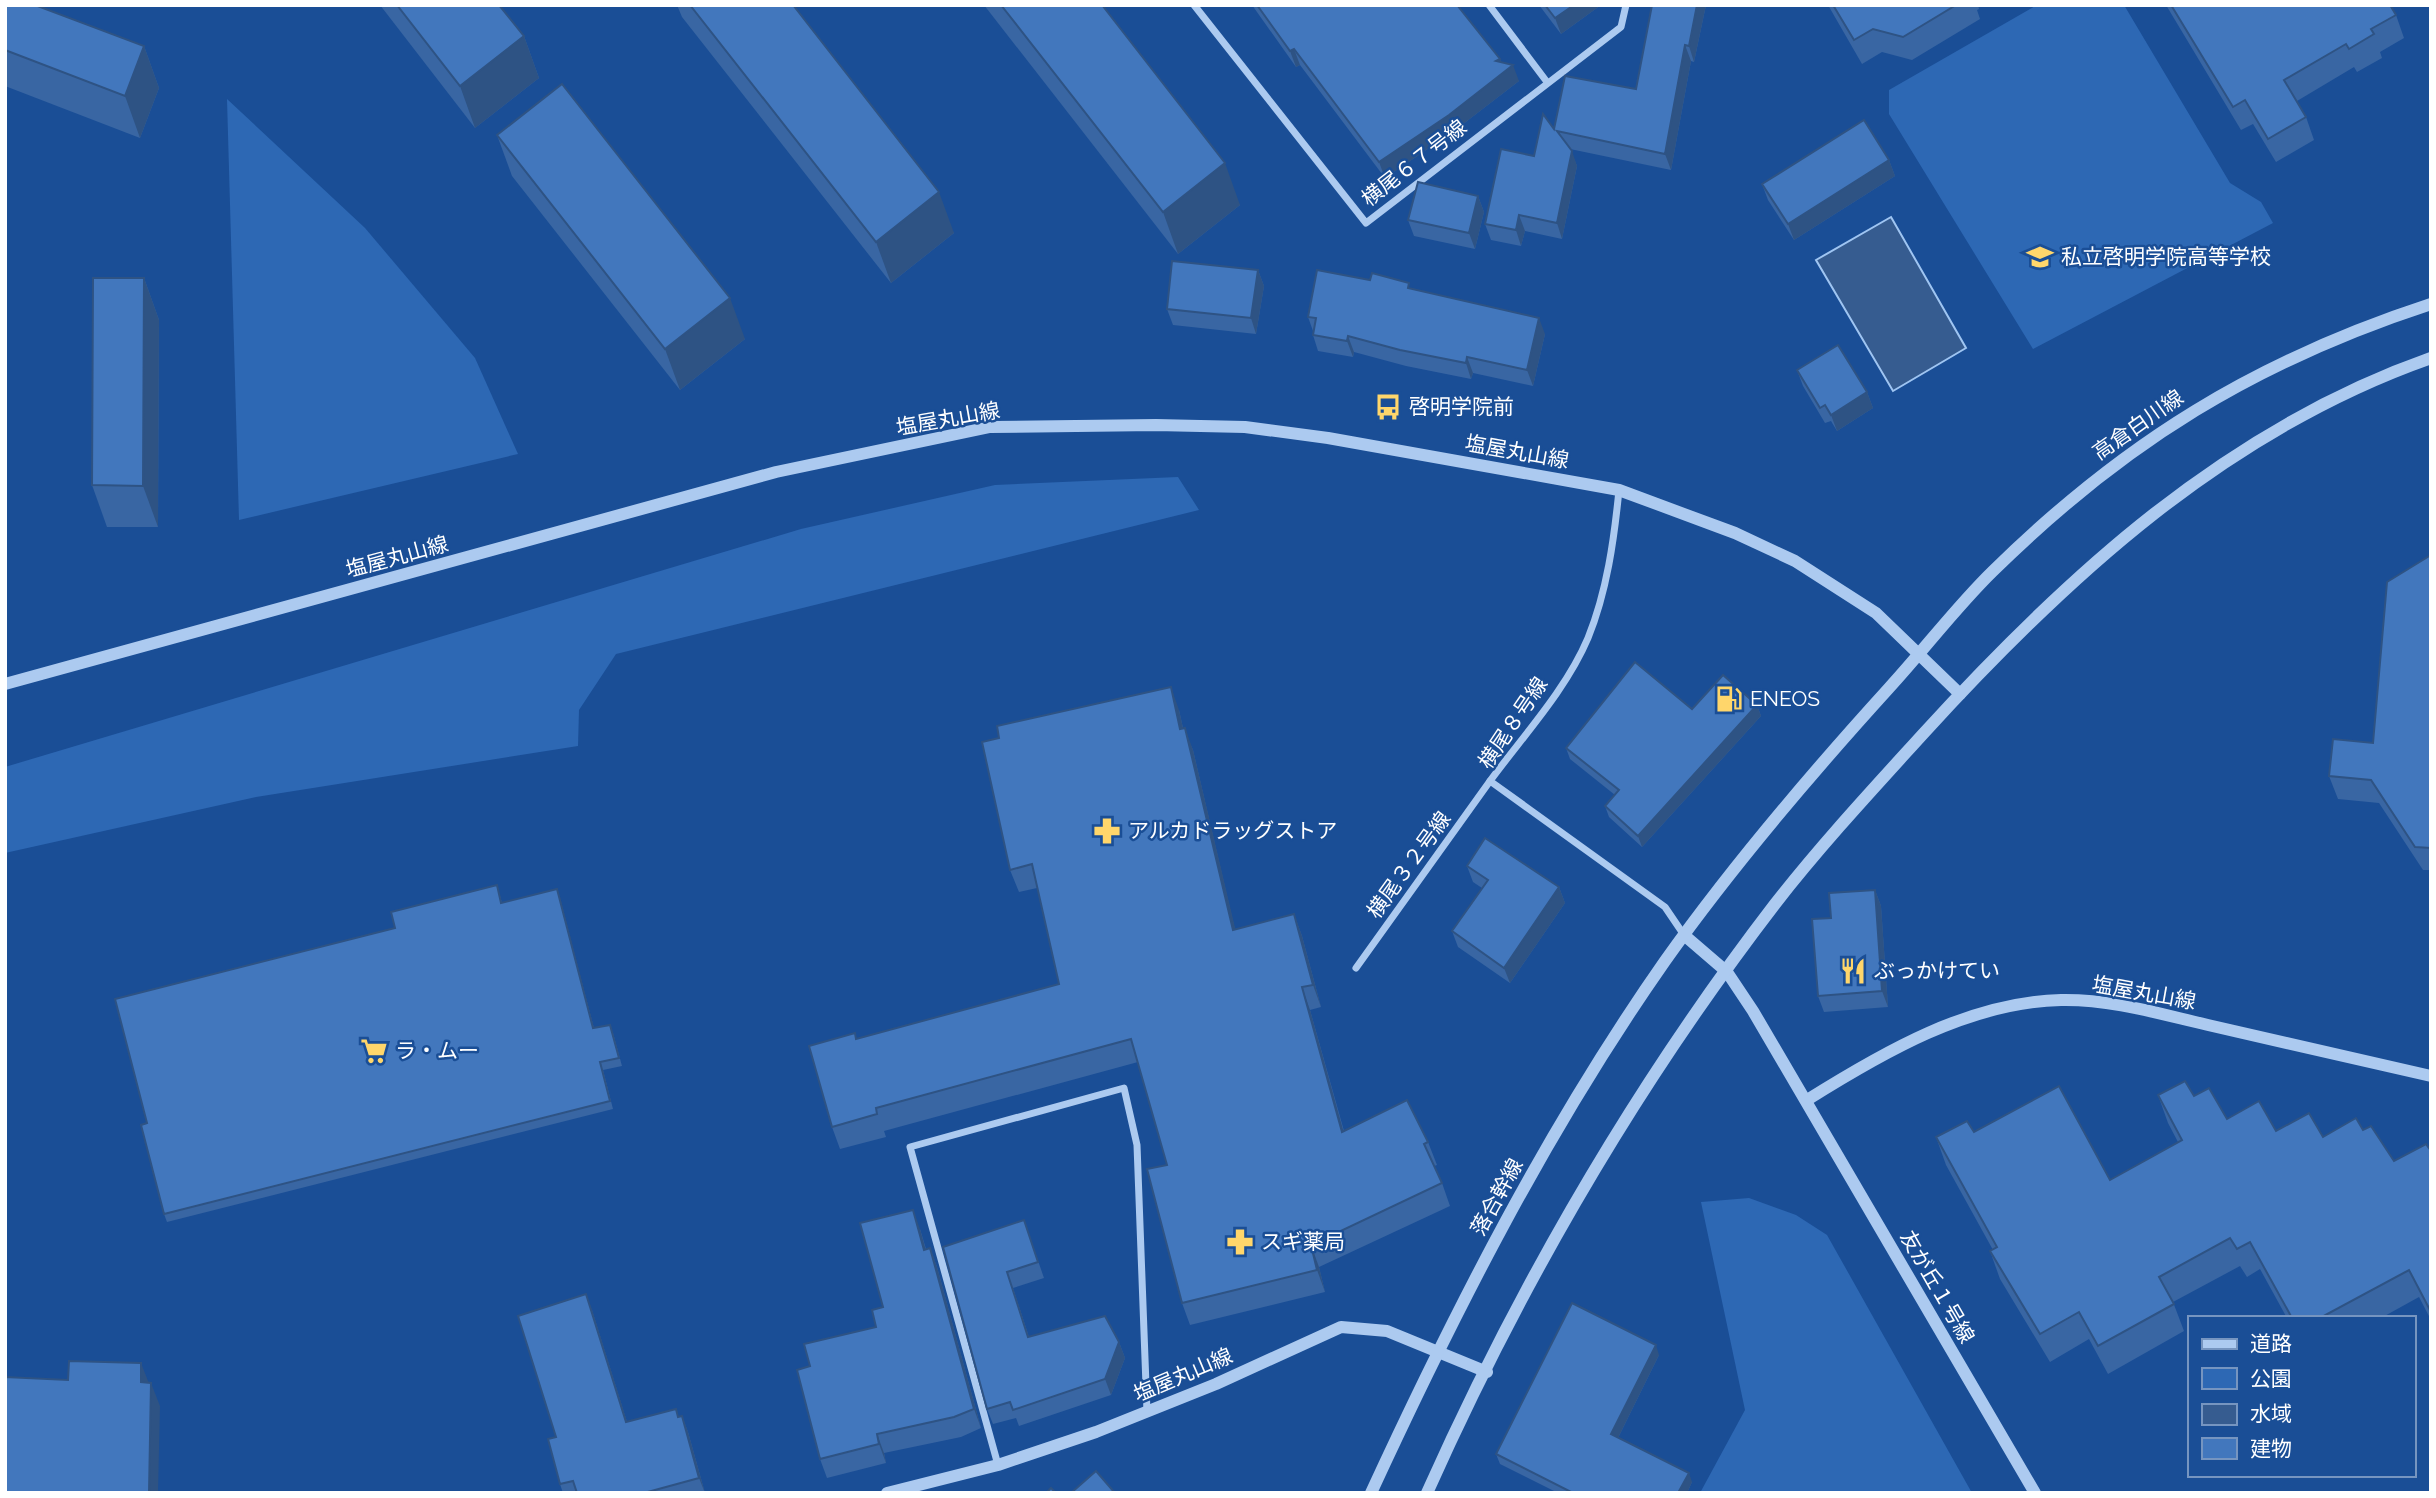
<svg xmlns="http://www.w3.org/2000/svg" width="2436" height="1498" font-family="Raleway,'Noto Sans JP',sans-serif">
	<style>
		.green { fill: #2d68b4 }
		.water { fill: #365c90; stroke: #9fc5f2; stroke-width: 2 }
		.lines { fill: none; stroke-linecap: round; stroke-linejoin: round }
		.minor { stroke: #accaf0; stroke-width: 7 }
		.tertiary { stroke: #accaf0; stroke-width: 12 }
		.wall { fill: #3966a3 }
		.shaded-wall { fill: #2e5384 }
		.building { fill: #4277bd; stroke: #2e5384; stroke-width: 2 }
		.labels { text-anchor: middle; stroke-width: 5; stroke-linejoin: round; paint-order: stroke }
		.street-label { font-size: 21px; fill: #fff; stroke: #1a4e96 }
		.poi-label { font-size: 21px; fill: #fff; stroke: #1a4e96; text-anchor: start }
	</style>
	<rect width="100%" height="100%" fill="#1a4e96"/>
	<!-- green -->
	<g class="green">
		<path d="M2037,5H2124L2230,183L2261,202L2273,223L2033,349L1889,114V90Z"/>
		<path d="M227,99L365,228L475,358L518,454L239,520Z"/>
		<path d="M1178,477L1199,510L616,654L579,710L578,746L256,797L5,853V767L801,529L995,485Z"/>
		<path d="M1749,1198L1796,1215L1827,1235L1972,1493H1700L1745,1410L1701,1202Z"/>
	</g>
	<!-- water -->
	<path class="water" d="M1891,217L1966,348L1893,391L1816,260Z"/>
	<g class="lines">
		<!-- minor -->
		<g class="minor">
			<path d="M1194,5L1366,223L1621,27L1626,5"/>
			<path d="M1489,5L1547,82"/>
			<path d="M1619,490C1614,540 1607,591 1588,638C1566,690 1523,736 1490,781L1665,907L1684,935"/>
			<path d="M1356,968L1490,781"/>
			<path d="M998,1465L910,1147L1124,1088L1137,1145L1147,1412"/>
		</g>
		<!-- tertiary -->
		<g class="tertiary">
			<path d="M5,684L776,472L990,427L1156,425L1245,427L1328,438L1619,490L1735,533L1795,561L1876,613L1960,694"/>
			<path d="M1684,935L1727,972L1753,1011L2035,1493"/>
			<path d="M1807,1100C1882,1053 1969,1002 2061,1000C2111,999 2160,1014 2208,1025C2282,1042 2356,1059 2431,1076"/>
			<path d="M887,1493L998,1465L1096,1432L1216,1384L1341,1327L1387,1331L1487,1372"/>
			<path d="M1371,1493C1456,1309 1548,1128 1665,961C1733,865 1810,775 1889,688C1924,650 1956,607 1993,571C2124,442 2256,361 2431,304"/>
			<path d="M1427,1493C1520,1285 1636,1085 1775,904C1821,845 1873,789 1923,734C2067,576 2226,430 2431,358"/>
		</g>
	</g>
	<!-- wall -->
	<g class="wall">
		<path d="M5,5L144,46L159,88L140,138L5,86Z"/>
		<path d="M380,5H499L524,36L539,78L475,128Z"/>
		<path d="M677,5H793L954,233L891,283L682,17Z"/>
		<path d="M984,5H1102L1240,205L1178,254Z"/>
		<path d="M1252,5H1457L1500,59L1501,63L1519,81L1454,131L1385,178L1300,65L1296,67Z"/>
		<path d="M1539,5H1601L1561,34Z"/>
		<path d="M1652,5H1706L1694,62L1691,61L1671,170L1570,149L1577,166L1562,239L1525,231L1521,246L1491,240L1485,224L1554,129L1636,89Z"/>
		<path d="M1828,5H1978L1979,9L1977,10L1980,19L1912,60L1882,52L1862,64Z"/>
		<path d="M2166,5H2390L2396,15L2404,38L2380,52L2382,58L2357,72L2354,67L2297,101L2306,117L2314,140L2276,162L2253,124L2241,130Z"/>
		<path d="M497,135L745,339L680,390L512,176Z"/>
		<path d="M1889,160L1895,176L1794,240L1768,200L1762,184Z"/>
		<path d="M1478,196L1484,212L1475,249L1414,236L1408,220Z"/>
		<path d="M1258,270L1264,286L1256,334L1173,325L1167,309Z"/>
		<path d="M144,278L159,320L158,527H107L92,485Z"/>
		<path d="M1411,288L1545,334L1533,386L1473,373L1471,379L1406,366L1354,352L1353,357L1318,351L1313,335V331L1308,317Z"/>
		<path d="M1797,370L1867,392L1873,408L1837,431L1831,421L1825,423L1803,386Z"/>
		<path d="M2431,555V870H2423L2379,803L2338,799L2329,776L2373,743Z"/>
		<path d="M1757,705L1761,716L1642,847L1609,817L1605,806L1615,795L1570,759L1566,748L1692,709Z"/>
		<path d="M1179,710L1183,728L1193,750L1235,930L1294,914L1302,936L1321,1007L1310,1010L1344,1131L1428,1142L1437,1165L1434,1166L1442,1183L1450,1206L1319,1267L1325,1292L1190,1325L1182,1303L1167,1165L1138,1062L884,1131L886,1137L840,1149L832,1127L857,1039L1059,984L1037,888L1019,892L1010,870Z"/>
		<path d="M1467,866L1559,887L1565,903L1510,983L1458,947L1452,931L1482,888L1473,882Z"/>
		<path d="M497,885L502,903L557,889L594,1028L613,1033L622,1066L603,1070L613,1109L167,1222L164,1214L147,1123L395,928Z"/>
		<path d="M1875,890L1881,906L1888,1007L1824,1012L1818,996L1831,918Z"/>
		<path d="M2158,1095L2194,1096L2227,1119L2276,1131L2323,1137L2363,1130L2394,1161L2431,1151V1320L2419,1297L2381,1318H2287L2260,1269L2247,1277L2240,1266L2173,1302L2184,1331L2108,1374L2089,1339L2050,1362L2000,1279L1990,1251L1993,1250L1946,1165L1936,1137L1974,1132L2110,1180L2178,1142L2168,1123Z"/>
		<path d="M1024,1220L1044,1278L1013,1288L1029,1337L1119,1342L1125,1358L1111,1395L1019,1426L1016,1418L993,1424L987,1409L943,1247Z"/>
		<path d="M920,1229L926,1249L930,1248L937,1267L981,1428L961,1437L884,1453L886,1463L827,1478L820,1459L810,1366L876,1327L883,1307Z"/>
		<path d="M592,1310L627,1422L682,1416L688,1432L705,1493H563L560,1484L556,1437Z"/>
		<path d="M1659,1355L1618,1438L1692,1482L1687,1493H1558L1500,1464L1496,1454Z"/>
	</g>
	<!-- shaded-wall -->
	<g class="shaded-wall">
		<path d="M1574,5H1601L1561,34L1555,18Z"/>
		<path d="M1697,5H1706L1694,62L1689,46Z"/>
		<path d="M524,36L539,78L475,128L460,86Z"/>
		<path d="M1685,45L1691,61L1671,170L1665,154Z"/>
		<path d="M144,46L159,88L140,138L125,96Z"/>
		<path d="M1294,49L1300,65L1296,67L1290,51Z"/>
		<path d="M1500,59L1505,72L1513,65L1519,81L1454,131L1385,178L1379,162Z"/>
		<path d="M1572,151L1577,166L1562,239L1557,223Z"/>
		<path d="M1889,160L1895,176L1794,240L1788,224Z"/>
		<path d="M1225,163L1240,205L1178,254L1163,212Z"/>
		<path d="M939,192L954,233L891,283L876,242Z"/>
		<path d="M1478,196L1484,212L1475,249L1469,233Z"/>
		<path d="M1519,215L1525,231L1521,246L1516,230Z"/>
		<path d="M1258,270L1264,286L1256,334L1251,318Z"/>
		<path d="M144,278L159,320L158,527L143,486Z"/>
		<path d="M730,298L745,339L680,390L665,349Z"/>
		<path d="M1539,318L1545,334L1533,386L1527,370Z"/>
		<path d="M1348,336L1354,352L1353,357L1347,341Z"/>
		<path d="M1467,357L1473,373L1471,379L1466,363Z"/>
		<path d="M1867,392L1873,408L1837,431L1831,415Z"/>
		<path d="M1171,687L1179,710L1188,751L1180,729Z"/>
		<path d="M1757,705L1761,716L1642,847L1638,836Z"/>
		<path d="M1185,728L1193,750L1241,953L1233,930Z"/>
		<path d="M1559,887L1565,903L1510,983L1504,968Z"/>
		<path d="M557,889L560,897L596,1036L593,1028Z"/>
		<path d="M1875,890L1881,906L1888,1007L1882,991Z"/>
		<path d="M1294,914L1302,936L1321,1007L1313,985Z"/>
		<path d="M1302,987L1310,1010L1350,1155L1342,1132Z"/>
		<path d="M913,1210L920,1229L931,1269L924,1250Z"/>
		<path d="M1311,1245L1319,1267L1325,1292L1317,1270Z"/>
		<path d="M930,1248L937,1267L981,1428L974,1409Z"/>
		<path d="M586,1294L592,1310L632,1438L626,1422Z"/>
		<path d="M1119,1342L1125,1358L1111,1395L1105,1379Z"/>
		<path d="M1656,1345L1659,1355L1615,1444L1611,1434Z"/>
		<path d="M141,1363L150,1386L141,1382Z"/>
		<path d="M151,1383L160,1406L158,1493H149Z"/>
		<path d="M682,1416L688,1432L705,1493L699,1478Z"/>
		<path d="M877,1434L884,1453L886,1463L879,1444Z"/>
		<path d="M1689,1473L1692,1482L1687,1493H1678Z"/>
	</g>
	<!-- building -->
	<g class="building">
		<path d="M5,5H35L144,46L125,96L5,50Z"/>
		<path d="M397,5H499L524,36L460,86Z"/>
		<path d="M690,5H793L939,192L876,242Z"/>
		<path d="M1001,5H1102L1225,163L1163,212Z"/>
		<path d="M1257,5H1457L1500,59L1496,61L1513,65L1449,115L1379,162L1294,49L1290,51Z"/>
		<path d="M1545,5H1574L1555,18Z"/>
		<path d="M1652,5H1697L1689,46L1685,45L1665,154L1557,131L1572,151L1557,223L1519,215L1516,230L1485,224L1501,149L1534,156L1543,114L1554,129L1565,76L1636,89Z"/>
		<path d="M1833,5H1956L1903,37L1873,29L1854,40Z"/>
		<path d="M2171,5H2390L2396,15L2371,29L2374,34L2349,49L2346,44L2284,80L2306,117L2268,139L2245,100L2233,107Z"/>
		<path d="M562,84L730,298L665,349L497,135Z"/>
		<path d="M1864,120L1889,160L1788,224L1762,184Z"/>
		<path d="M1418,182L1478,196L1469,233L1408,220Z"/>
		<path d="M1172,261L1258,270L1251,318L1167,309Z"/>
		<path d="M1317,270L1370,280L1372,273L1409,283L1408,288L1539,318L1527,370L1467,357L1466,363L1400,350L1348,336L1347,341L1313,335L1316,318L1308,317Z"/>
		<path d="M93,278H144L143,486L92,485Z"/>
		<path d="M1838,345L1867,392L1831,415L1825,405L1820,408L1797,370Z"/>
		<path d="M2431,555V848L2415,847L2371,780L2329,776L2333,739L2373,743L2387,582Z"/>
		<path d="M1635,662L1692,709L1723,675L1757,705L1638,836L1605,806L1619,790L1566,748Z"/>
		<path d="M1171,687L1180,729L1185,728L1233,930L1294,914L1313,985L1302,987L1342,1132L1407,1100L1428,1142L1424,1144L1442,1183L1311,1245L1317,1270L1182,1303L1147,1169L1167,1165L1131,1039L876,1108L877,1114L832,1127L809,1046L855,1033L856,1039L1059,984L1032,864L1010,870L982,742L999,738L997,726Z"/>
		<path d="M1485,838L1559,887L1504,968L1452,931L1488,880L1467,866Z"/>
		<path d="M497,885L501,903L557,889L593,1028L610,1025L619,1058L600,1062L610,1101L164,1214L141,1125L147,1123L115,999L395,928L391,912Z"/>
		<path d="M1875,890L1882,991L1818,996L1812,919L1831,918L1829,893Z"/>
		<path d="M2185,1081L2194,1096L2209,1088L2227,1119L2259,1101L2276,1131L2309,1113L2323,1137L2356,1118L2363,1130L2371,1126L2394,1161L2426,1144L2431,1151V1312L2409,1270L2320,1318H2292L2250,1242L2237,1249L2230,1238L2159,1277L2174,1304L2098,1346L2079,1312L2040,1334L1990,1251L1997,1247L1936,1137L1967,1121L1974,1132L2059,1086L2110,1180L2182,1140L2158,1095Z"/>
		<path d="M913,1210L924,1250L930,1248L974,1409L954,1417L877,1434L879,1444L820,1459L797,1370L810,1366L804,1344L876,1327L872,1310L883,1307L860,1223Z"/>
		<path d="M1024,1220L1038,1262L1007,1272L1028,1337L1105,1316L1119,1342L1105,1379L1013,1410L1010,1402L987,1409L943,1247Z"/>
		<path d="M586,1294L626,1422L676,1409L678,1417L682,1416L699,1478L644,1493H577L573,1481L560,1484L548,1439L556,1437L518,1316Z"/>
		<path d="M1572,1303L1656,1345L1611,1434L1689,1473L1678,1493H1573L1496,1454Z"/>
		<path d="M69,1361L141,1363V1382L151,1383L149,1493H5V1377L68,1380Z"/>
		<path d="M1096,1471L1115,1493H1071Z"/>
		<path d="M1051,1488L1056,1493H1046Z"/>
	</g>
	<!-- icons -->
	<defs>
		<g id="school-bare" transform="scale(2.1)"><path d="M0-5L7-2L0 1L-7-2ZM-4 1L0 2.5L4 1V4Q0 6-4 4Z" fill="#ffd66b" stroke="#1a4e96" stroke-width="2.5" paint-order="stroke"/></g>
		<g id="bus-bare" transform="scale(2.1)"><path d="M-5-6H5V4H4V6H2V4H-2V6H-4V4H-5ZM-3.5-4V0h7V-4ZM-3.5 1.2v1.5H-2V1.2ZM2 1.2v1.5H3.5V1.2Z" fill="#ffd66b" stroke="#1a4e96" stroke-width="2.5" paint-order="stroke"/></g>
		<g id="fuel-bare" transform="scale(2.1)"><path d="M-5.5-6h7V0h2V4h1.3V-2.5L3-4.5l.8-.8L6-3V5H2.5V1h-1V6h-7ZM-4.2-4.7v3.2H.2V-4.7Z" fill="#ffd66b" stroke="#1a4e96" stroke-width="2.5" paint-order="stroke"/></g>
		<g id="pharmacy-bare" transform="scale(2.1)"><path d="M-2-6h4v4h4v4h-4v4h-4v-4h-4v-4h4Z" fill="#ffd66b" stroke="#1a4e96" stroke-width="2.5" paint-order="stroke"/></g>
		<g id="restaurant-bare" transform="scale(2.1)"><path d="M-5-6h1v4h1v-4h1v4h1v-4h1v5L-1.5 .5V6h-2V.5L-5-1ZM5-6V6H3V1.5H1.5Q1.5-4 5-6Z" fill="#ffd66b" stroke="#1a4e96" stroke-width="2.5" paint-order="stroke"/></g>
		<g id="supermarket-bare" transform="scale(2.1)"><path d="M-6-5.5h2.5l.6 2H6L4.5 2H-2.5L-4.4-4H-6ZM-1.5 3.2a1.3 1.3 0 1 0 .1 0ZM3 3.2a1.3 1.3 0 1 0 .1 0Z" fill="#ffd66b" stroke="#1a4e96" stroke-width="2.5" paint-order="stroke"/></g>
	</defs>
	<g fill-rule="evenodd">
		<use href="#school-bare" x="2040" y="257"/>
		<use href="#bus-bare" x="1388" y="407"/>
		<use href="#fuel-bare" x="1729" y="699"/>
		<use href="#pharmacy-bare" x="1107" y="831"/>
		<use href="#restaurant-bare" x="1853" y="971"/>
		<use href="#supermarket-bare" x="374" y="1051"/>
		<use href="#pharmacy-bare" x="1240" y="1242"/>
	</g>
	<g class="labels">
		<!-- street labels -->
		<g class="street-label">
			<text transform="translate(1414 163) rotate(-38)" y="7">横尾６７号線</text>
			<text transform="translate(948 419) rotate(-10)" y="7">塩屋丸山線</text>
			<text transform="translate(2138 425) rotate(-35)" y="7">高倉白川線</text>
			<text transform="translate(1517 452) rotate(10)" y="7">塩屋丸山線</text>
			<text transform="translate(397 557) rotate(-15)" y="7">塩屋丸山線</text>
			<text transform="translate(1513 723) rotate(-56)" y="7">横尾８号線</text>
			<text transform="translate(1409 865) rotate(-54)" y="7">横尾３２号線</text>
			<text transform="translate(2144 993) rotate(10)" y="7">塩屋丸山線</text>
			<text transform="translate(1497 1197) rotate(-61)" y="7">落合幹線</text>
			<text transform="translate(1937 1287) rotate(60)" y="7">友が丘１号線</text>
			<text transform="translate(1183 1375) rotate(-23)" y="7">塩屋丸山線</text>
		</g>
		<!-- poi labels -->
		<g class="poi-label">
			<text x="2061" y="264">私立啓明学院高等学校</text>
			<text x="1409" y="414">啓明学院前</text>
			<text x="1750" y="706">ENEOS</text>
			<text x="1128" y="838">アルカドラッグストア</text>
			<text x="1874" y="978">ぶっかけてい</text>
			<text x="395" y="1058">ラ・ムー</text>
			<text x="1261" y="1249">スギ薬局</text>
		</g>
	</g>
	<!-- border -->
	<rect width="2436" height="1498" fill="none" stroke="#ffffff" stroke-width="14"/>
	<!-- legend -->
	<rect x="2188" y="1316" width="228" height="161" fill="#1a4e96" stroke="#7695c0" stroke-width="2"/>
	<rect x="2202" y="1339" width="35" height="10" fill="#accaf0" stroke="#7695c0" stroke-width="2"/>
	<text x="2250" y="1351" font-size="21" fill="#ffffff">道路</text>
	<rect x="2202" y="1368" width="35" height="21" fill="#2d68b4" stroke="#7695c0" stroke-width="2"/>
	<text x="2250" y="1386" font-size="21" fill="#ffffff">公園</text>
	<rect x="2202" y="1404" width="35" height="21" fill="#365c90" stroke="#7695c0" stroke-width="2"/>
	<text x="2250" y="1421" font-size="21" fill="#ffffff">水域</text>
	<rect x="2202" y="1438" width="35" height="21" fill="#4277bd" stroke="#7695c0" stroke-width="2"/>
	<text x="2250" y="1456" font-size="21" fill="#ffffff">建物</text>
</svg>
